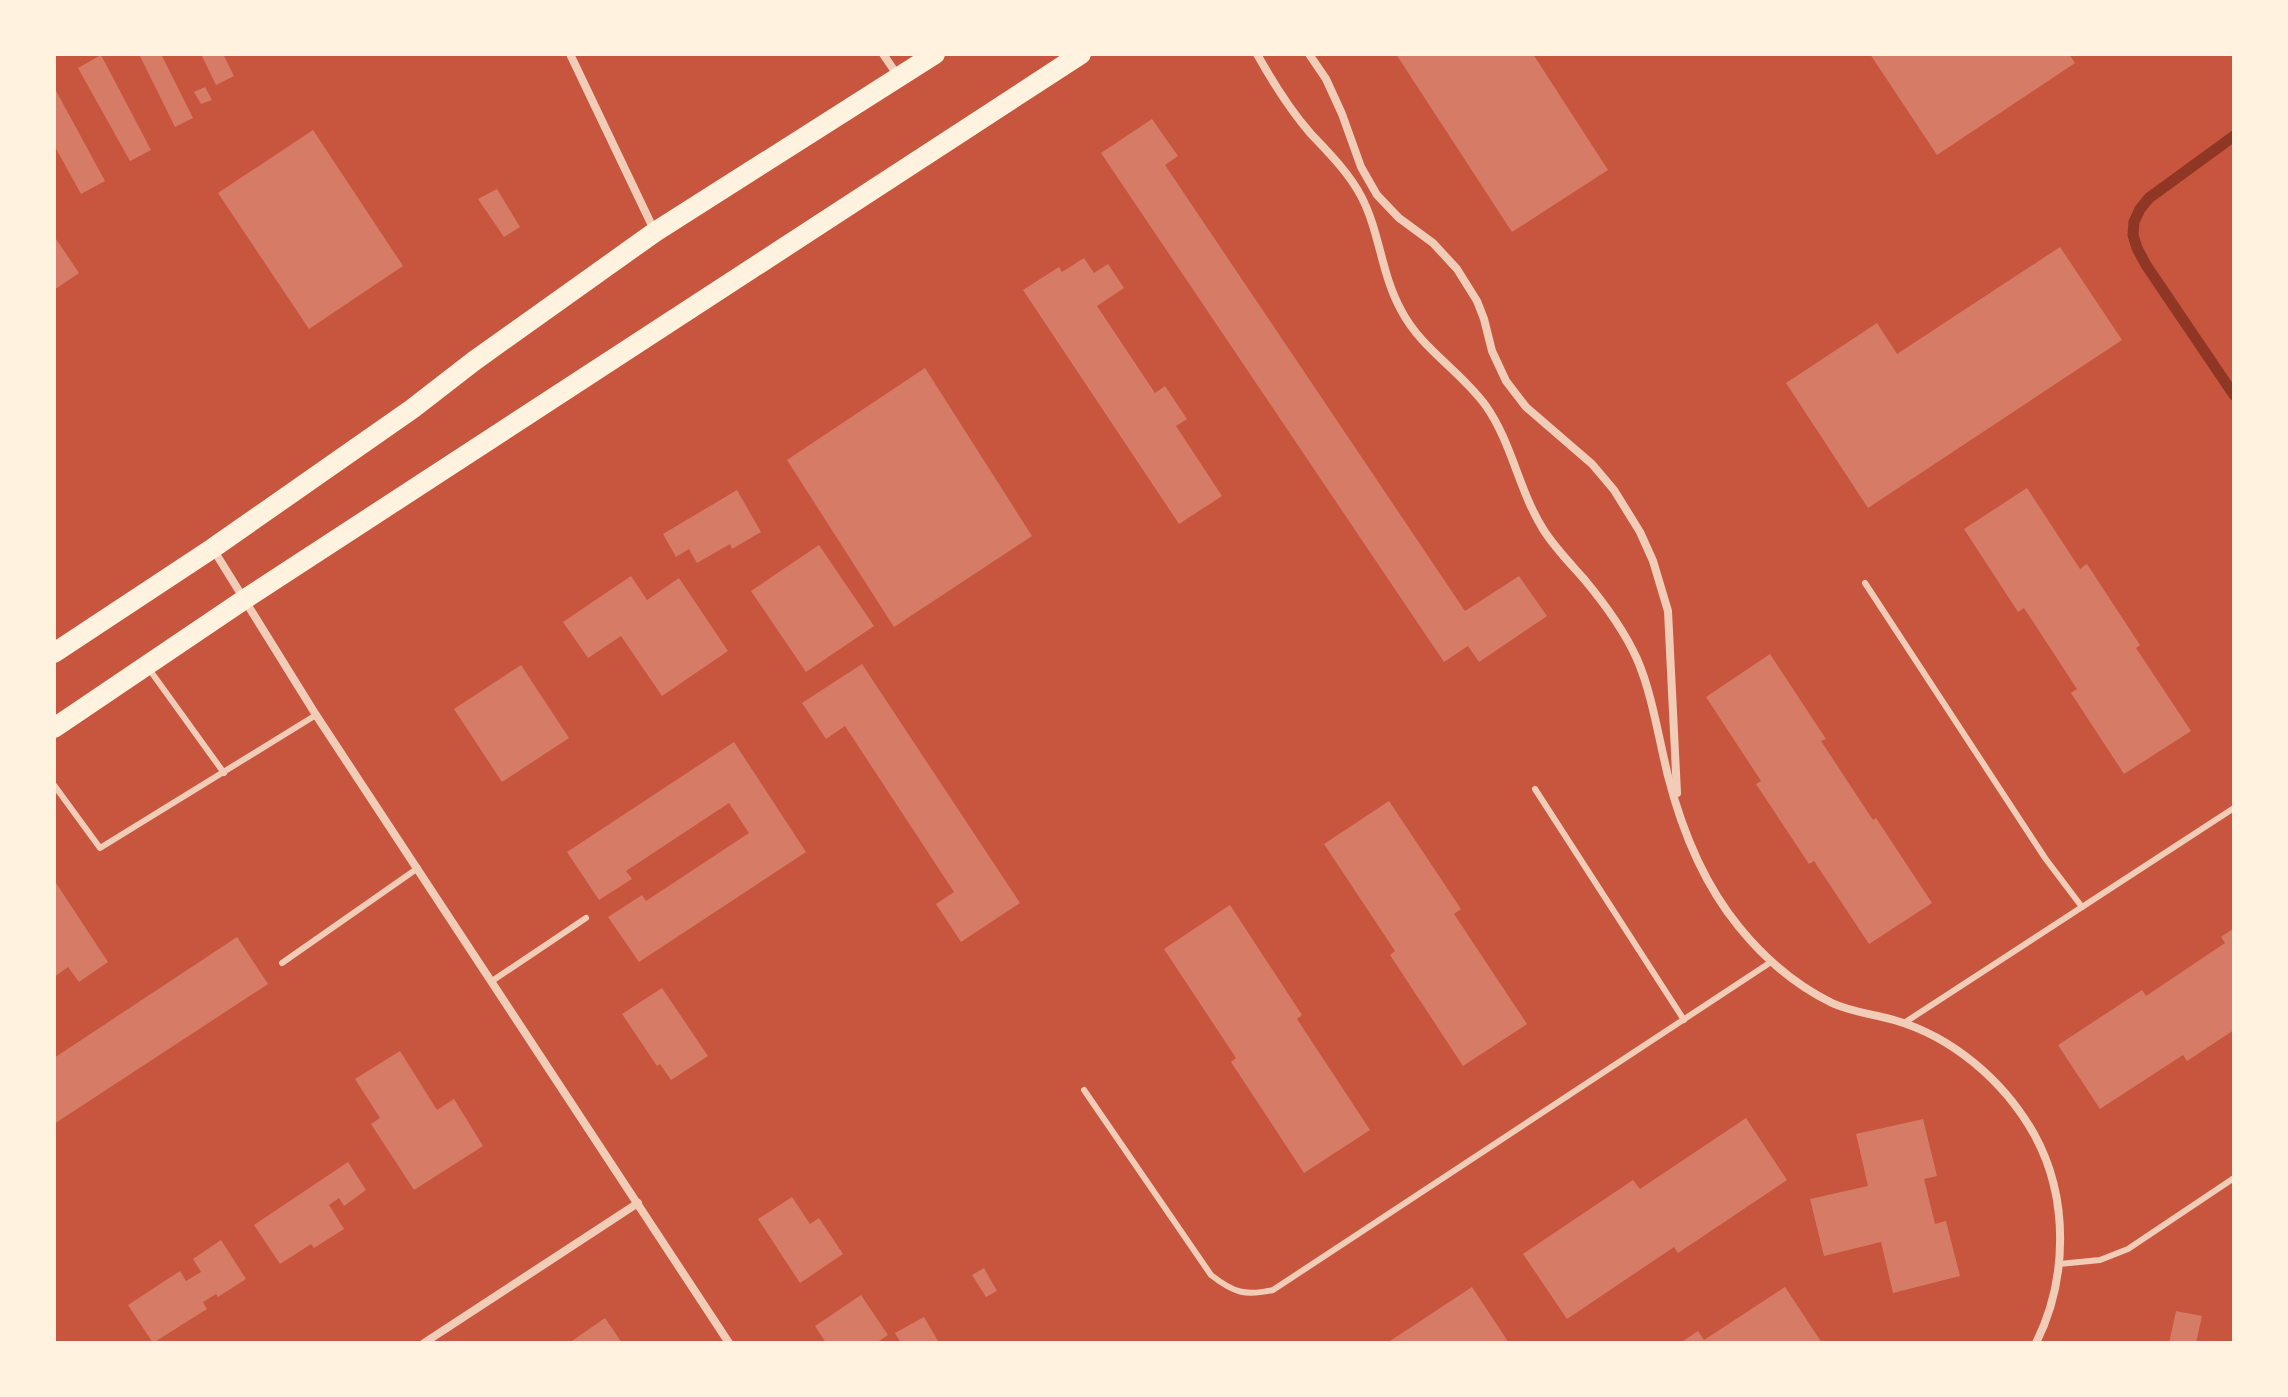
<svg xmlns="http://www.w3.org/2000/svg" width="2288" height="1397" font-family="'Fira Sans Condensed',sans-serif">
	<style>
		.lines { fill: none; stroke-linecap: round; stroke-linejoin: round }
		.stream { stroke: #8f3625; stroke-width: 11 }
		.building { fill: #d67c66 }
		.service { stroke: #f1ccb7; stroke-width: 6 }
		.minor { stroke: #f1ccb7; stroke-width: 8 }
		.primary { stroke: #fff3e0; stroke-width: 20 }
	</style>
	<rect width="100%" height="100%" fill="#c8553d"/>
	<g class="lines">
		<!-- stream -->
		<path class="stream" d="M2234,136L2149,198L2140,209L2134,222L2133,235L2137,248L2146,265L2234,395"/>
	</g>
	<!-- building -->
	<g class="building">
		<path d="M139,54H161L193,118L175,127Z"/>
		<path d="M201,54H223L234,76L216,85Z"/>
		<path d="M1396,54H1533L1608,170L1512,232Z"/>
		<path d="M1870,54H2069L2075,63L1937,155Z"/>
		<path d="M101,55L151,150L130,161L78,68Z"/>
		<path d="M54,87L105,181L81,194L54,145Z"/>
		<path d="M205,87L212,100L201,104L194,92Z"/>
		<path d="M1152,119L1178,156L1165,165L1465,611L1519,576L1547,616L1479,662L1468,646L1444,662L1101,153Z"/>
		<path d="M313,130L403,266L309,329L218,193Z"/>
		<path d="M497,189L520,227L504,237L478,199Z"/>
		<path d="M54,236L79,273L54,290Z"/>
		<path d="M2060,247L2122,340L1868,508L1786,383L1877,323L1897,354Z"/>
		<path d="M1084,258L1094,273L1108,264L1124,288L1097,306L1155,393L1165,386L1187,419L1176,426L1222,496L1179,524L1023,290L1059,267L1062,272Z"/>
		<path d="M925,368L1032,536L894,627L787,460Z"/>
		<path d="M2027,488L2080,569L2087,564L2140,645L2136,648L2191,731L2124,774L2071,693L2077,689L2024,608L2018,612L1964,529Z"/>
		<path d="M737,490L761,532L732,549L730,544L697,563L689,549L676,557L663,534Z"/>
		<path d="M819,545L874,626L806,672L751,591Z"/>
		<path d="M631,576L647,600L679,578L728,651L662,696L621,636L588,658L563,622Z"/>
		<path d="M1770,654L1826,739L1821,741L1873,820L1876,818L1932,903L1869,944L1814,861L1809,864L1756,784L1761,781L1706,697Z"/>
		<path d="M862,664L1020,903L961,942L936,904L954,892L845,726L826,739L802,703Z"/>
		<path d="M521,665L569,738L502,782L454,709Z"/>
		<path d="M734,742L806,852L639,962L608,917L642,895L646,901L749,833L729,803L626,871L632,879L599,900L567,852Z"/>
		<path d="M1389,801L1461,909L1454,914L1527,1024L1463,1066L1390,955L1395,951L1324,844Z"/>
		<path d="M54,880L108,962L79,982L68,967L54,977Z"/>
		<path d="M1230,905L1302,1015L1297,1019L1370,1130L1304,1173L1231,1062L1236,1058L1164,949Z"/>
		<path d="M2234,928V1030L2187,1061L2183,1055L2100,1109L2058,1045L2142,990L2146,996L2225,943L2221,937Z"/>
		<path d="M237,937L268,984L54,1124V1058Z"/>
		<path d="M662,988L708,1056L671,1080L660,1064L657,1066L622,1014Z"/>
		<path d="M400,1051L437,1110L454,1099L483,1146L414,1190L371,1124L380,1118L355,1079Z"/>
		<path d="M1746,1118L1787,1180L1678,1253L1674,1247L1567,1319L1523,1254L1633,1180L1640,1189Z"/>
		<path d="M1923,1119L1937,1176L1924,1179L1935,1224L1946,1221L1960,1276L1893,1293L1881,1242L1824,1256L1810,1199L1868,1186L1856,1134Z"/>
		<path d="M348,1162L366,1190L344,1206L339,1198L329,1205L344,1229L314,1248L311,1244L280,1264L254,1225Z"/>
		<path d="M792,1197L810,1224L819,1218L843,1254L800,1283L758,1219Z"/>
		<path d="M221,1240L246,1279L218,1297L216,1294L203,1302L207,1309L153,1343L128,1305L180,1271L186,1281L201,1272L193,1259Z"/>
		<path d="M984,1268L997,1291L986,1297L972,1275Z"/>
		<path d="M1472,1287L1509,1343H1387Z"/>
		<path d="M1785,1287L1822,1343H1680L1698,1331L1704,1340Z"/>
		<path d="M861,1295L888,1335L876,1343H826L815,1326Z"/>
		<path d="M2176,1311L2202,1316L2196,1343H2169Z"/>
		<path d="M924,1317L938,1341L901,1343L895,1333Z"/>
		<path d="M605,1318L622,1343H569Z"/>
	</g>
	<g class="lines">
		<!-- service -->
		<g class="service">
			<path d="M1865,583L2045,858L2082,907"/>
			<path d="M149,669L224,773"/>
			<path d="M54,785L100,848L316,715"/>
			<path d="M1535,789L1684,1020"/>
			<path d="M282,963L418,868"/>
			<path d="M492,981L586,918"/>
			<path d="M1904,1023L2234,808"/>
			<path d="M1084,1090L1211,1275C1234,1293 1245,1296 1273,1290L1771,962"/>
			<path d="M2059,1264L2100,1260L2128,1249L2234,1178"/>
		</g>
		<!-- minor -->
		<g class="minor">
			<path d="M570,54L655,232"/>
			<path d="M883,54L898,76"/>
			<path d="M1257,54C1272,81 1290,110 1311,134C1329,153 1349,173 1361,196C1380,232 1381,274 1401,310C1421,349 1460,370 1486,406C1512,443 1519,491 1543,529C1554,547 1570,563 1584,579C1604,603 1624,630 1637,659C1652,693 1659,740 1668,776C1682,831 1703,883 1739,927C1765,959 1795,985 1832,1003C1851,1012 1873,1014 1894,1020C1953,1037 2004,1081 2034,1134C2069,1197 2068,1279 2036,1343"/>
			<path d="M1309,54L1326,79L1342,114L1361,167L1377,195L1399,218L1433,243L1457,269L1477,301L1484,319L1492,351L1506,381L1526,407L1592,464L1614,490L1640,532L1653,561L1668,611L1677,793"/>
			<path d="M213,549L316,715L729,1343"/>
			<path d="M424,1343L638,1203"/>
		</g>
		<!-- primary -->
		<g class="primary">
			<path d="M54,653L213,548L412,409L474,361L655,232L935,54"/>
			<path d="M54,728L245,599L1081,54"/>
		</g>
	</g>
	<!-- border -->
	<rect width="2288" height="1397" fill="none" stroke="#fff3e0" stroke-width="112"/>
</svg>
